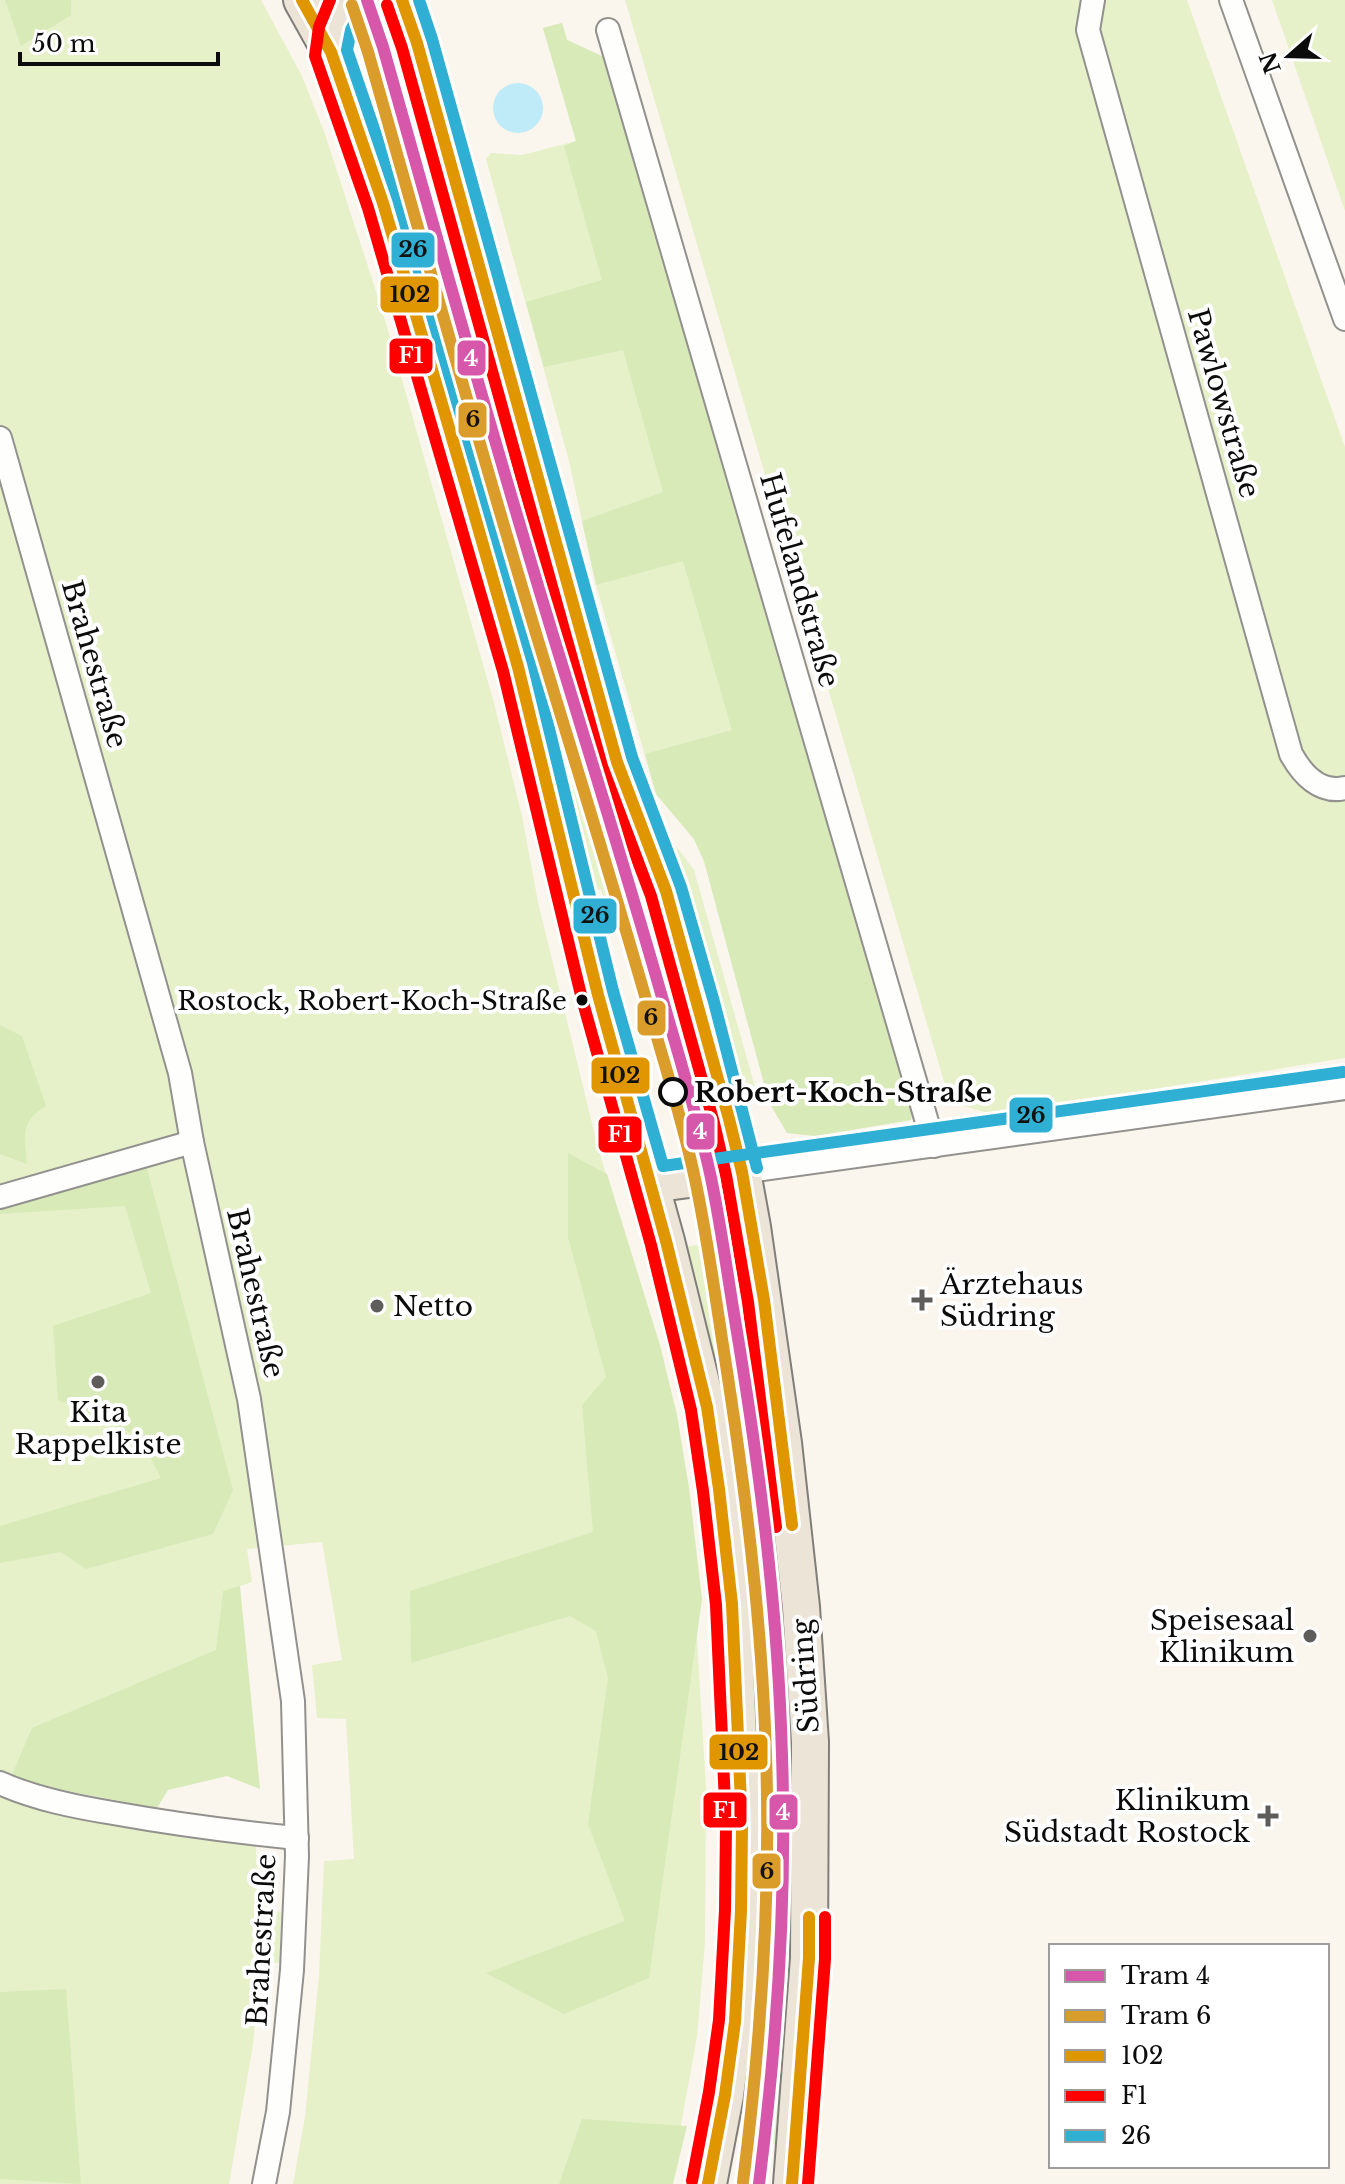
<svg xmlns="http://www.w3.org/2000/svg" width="1345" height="2184" font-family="'Libre Baskerville',serif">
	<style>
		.green { fill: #e6f1ca }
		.forest { fill: #d7eab8 }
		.water { fill: #bfeaf8 }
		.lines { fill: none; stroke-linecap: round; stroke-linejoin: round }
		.street-casing { stroke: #93918d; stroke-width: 26 }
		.primary-casing { stroke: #807e7a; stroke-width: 40 }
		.street { stroke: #fefefc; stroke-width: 22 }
		.primary { stroke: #ece4d6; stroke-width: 36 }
		.bus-1-casing { stroke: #fff; stroke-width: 18 }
		.bus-2-casing { stroke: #fff; stroke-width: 18 }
		.bus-3-casing { stroke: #fff; stroke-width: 18 }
		.bus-1 { stroke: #df9601; stroke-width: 12 }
		.bus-2 { stroke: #f00; stroke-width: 12 }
		.bus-3 { stroke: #2fafd3; stroke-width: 12 }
		.tram-1-casing { stroke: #fff; stroke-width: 18 }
		.tram-2-casing { stroke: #fff; stroke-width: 18 }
		.tram-1 { stroke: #d758ab; stroke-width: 12 }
		.tram-2 { stroke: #da9c2a; stroke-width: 12 }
		.bus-dot { fill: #0b0b0b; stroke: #fff; stroke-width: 3 }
		.stop-dot { fill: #fff; stroke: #0b0b0b; stroke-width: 4 }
		.poi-dot { fill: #5f5d5a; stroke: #fff; stroke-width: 3 }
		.labels { text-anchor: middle; stroke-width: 8; stroke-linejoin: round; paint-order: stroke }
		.bus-label { font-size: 26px; fill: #0b0b0b; stroke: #fff; text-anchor: end }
		.street-label { font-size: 28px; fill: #0b0b0b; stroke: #fff }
		.stop-label { font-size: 28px; font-weight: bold; fill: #0b0b0b; stroke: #fff; text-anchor: start }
		.poi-label { font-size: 28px; fill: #0b0b0b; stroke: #fff; text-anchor: start }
		.line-badge { stroke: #fff; stroke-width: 3 }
		.badge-label { font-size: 22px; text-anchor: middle; font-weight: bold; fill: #fff }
		.pale-badge-label { font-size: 22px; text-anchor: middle; font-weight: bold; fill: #111 }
	</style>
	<rect width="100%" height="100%" fill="#faf6ed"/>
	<!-- green -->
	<g class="green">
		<path d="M0,0H261L302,76L325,134L383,313L494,703L522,816L538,902L598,1148L651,1319L693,1573L706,1788L705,1943L697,2037L680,2130L667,2184H293L305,2117L319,1975L324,1861L354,1859L346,1719L317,1718L312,1665L342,1660L322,1542L247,1549L252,1582L223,1592L217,1651L12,1779L0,1775Z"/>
		<path d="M625,0H1187L1345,447V1058L995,1115L950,1102Z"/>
		<path d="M1272,0H1345V211Z"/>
		<path d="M562,23L567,40L606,58L911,1120L815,1136L787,1133L769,1102L704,861L694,839L656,794L596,585L569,461L486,159L491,153L522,155L576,141L543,28Z"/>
		<path d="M403,60L655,907L642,911L546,598L392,63Z"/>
		<path d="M367,69L519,604L616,919L609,921L601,889L592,892L511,604L355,73Z"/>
		<path d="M649,811L694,870L758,1098L743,1103L699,949Z"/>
		<path d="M738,1240L774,1497L789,1649L794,1780L795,1914L784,2145L772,2144L783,2054L789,1912V1778L782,1646L769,1495L729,1241Z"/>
		<path d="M701,1245L730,1436L749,1587L759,1739L761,1909L744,2142L739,2141L743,2108L736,2106L753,1907L681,1247Z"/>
		<path d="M0,1791L21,1802L107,1823L256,1846V1854C274,1875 274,1884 276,1911L281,1912L280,1963L260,1962L253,2045L229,2184H0Z"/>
	</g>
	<!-- forest -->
	<g class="forest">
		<path d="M5,0H71V15L21,46Z"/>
		<path d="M562,23L567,40L606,58L913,1109L911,1120L815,1136L787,1133L769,1102L704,861L694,839L656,794L645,754L732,730L683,561L596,585L582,521L663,492L623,350L544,367L526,302L602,280L564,146L576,141L543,28Z"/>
		<path d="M0,1025L22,1036L46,1106C19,1122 25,1136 27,1164L0,1154Z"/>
		<path d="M568,1153L607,1174L660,1345L677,1415L689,1488L702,1599L649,1978L564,2014L486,1973L625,1921L588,1824L608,1678L596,1631L570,1616L411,1663L410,1591L593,1532L582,1405L606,1377L568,1237Z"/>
		<path d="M146,1165L233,1490L213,1534L86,1569L61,1552L0,1563V1526L161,1478L140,1437L58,1400L53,1326L151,1293L125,1206L0,1214V1204Z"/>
		<path d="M240,1586L260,1789L227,1776L168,1790L157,1808L67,1791L11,1777L32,1728L216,1650L223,1591Z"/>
		<path d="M66,1989L81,2184L0,2179V1992Z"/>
		<path d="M582,2119L687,2126L673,2184H559Z"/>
	</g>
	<!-- water -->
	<circle class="water" cx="518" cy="108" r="25"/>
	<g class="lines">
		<!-- street casing -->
		<g class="street-casing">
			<g id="street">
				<path d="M1093,0L1088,30L1291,754C1302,774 1320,794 1345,788"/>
				<path d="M1231,0L1345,319"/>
				<path d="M608,30L934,1146"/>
				<path d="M0,438L180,1073L192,1142L249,1399L293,1701L297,1856L292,1970L278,2112L264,2184"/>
				<path d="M742,1172L1345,1088"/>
				<path d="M0,1197L192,1142"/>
				<path d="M0,1783C35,1799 76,1807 113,1813C174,1824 235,1832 297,1838"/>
			</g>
		</g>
		<!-- primary casing -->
		<g class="primary-casing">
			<g id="primary">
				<path d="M302,0L331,52L383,203L467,489L518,667L598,995L666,1241L707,1407L719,1489L732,1604L742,1825L741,1911L735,2022L725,2095L708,2184"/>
				<path d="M402,0L417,43L617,762L666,891L699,1006L742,1172L752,1227L783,1443L801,1607L810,1742L809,1958L792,2184"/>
				<path d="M331,52C332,31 338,17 348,0"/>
				<path d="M651,1184L742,1172"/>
			</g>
		</g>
		<!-- street -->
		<use href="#street" class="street"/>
		<!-- primary -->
		<use href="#primary" class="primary"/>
		<!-- bus-1 casing -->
		<g class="bus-1-casing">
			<g id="bus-1">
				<path d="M302,0L331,52L383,203L467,489L518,667L598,995L666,1241L707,1407L719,1489L732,1604L742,1825L741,1911L735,2022L725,2095L708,2184"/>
				<path d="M402,0L417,43L617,762L666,891L729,1119L742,1172L764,1300L792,1525"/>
				<path d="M792,2184L809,1958V1917"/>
			</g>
		</g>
		<!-- bus-2 casing -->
		<g class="bus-2-casing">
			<g id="bus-2">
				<path d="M330,0L319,27L315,56L368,208L503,671L582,999L651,1245L691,1410L703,1491L716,1605L726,1825L725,1910L719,2020L709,2092L692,2181"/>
				<path d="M387,5L402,48L602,766L651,896L714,1123L726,1175L748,1302L776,1527"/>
				<path d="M808,2184L825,1959V1917"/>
			</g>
		</g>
		<!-- bus-3 casing -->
		<g class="bus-3-casing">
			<g id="bus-3">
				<path d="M419,0L432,39L632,757L681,887L714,1002L757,1168"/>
				<path d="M362,8L351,30L347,50L398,199L533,663L613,991L663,1166L1343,1072"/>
			</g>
		</g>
		<!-- bus-1 -->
		<use href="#bus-1" class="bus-1"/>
		<!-- bus-2 -->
		<use href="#bus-2" class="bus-2"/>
		<!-- bus-3 -->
		<use href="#bus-3" class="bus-3"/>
		<!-- tram-1 casing -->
		<g class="tram-1-casing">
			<path id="tram-1" d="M367,0L383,47C442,255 500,464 564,671C597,779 631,888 662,997C679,1057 698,1117 711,1178C720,1221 726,1264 733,1308C758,1456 778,1605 782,1756C787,1899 777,2042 759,2184"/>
		</g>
		<!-- tram-2 casing -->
		<g class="tram-2-casing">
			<path id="tram-2" d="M352,5L368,52C427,259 485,467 548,673C582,785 617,897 649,1010C665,1066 683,1122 695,1179C707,1236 715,1294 724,1352C745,1486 762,1620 766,1755C771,1898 761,2040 743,2182"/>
		</g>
		<!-- tram-1 -->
		<use href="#tram-1" class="tram-1"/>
		<!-- tram-2 -->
		<use href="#tram-2" class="tram-2"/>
	</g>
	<!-- markers -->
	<circle class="bus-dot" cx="582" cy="1000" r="7"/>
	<circle class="stop-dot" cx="673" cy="1092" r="13"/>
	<g class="poi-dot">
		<path d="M918 1288h8v8h8v8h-8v8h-8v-8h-8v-8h8z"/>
		<circle cx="377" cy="1306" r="8"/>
		<circle cx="98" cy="1382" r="8"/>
		<circle cx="1310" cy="1636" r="8"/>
		<path d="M1264 1804h8v8h8v8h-8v8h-8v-8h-8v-8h8z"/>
	</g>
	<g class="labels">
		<!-- bus labels -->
		<g class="bus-label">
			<text x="567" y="1010">Rostock, Robert-Koch-Straße</text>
		</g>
		<!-- street labels -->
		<g class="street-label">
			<text transform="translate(1224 403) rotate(74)" y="10">Pawlowstraße</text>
			<text transform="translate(800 580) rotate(74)" y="10">Hufelandstraße</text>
			<text transform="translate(95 664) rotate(74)" y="10">Brahestraße</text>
			<text transform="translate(256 1293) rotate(77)" y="10">Brahestraße</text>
			<text transform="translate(805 1676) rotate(-94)" y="10">Südring</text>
			<text transform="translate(261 1940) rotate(-87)" y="10">Brahestraße</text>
		</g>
		<!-- stop labels -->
		<g class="stop-label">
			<text x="694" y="1102">Robert-Koch-Straße</text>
		</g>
		<!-- poi labels -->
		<g class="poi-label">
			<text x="940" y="1294">Ärztehaus<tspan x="940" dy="32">Südring</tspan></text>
			<text x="393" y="1316">Netto</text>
			<text x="98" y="1422" text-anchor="middle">Kita<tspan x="98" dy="32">Rappelkiste</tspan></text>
			<text x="1294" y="1630" text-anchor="end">Speisesaal<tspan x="1294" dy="32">Klinikum</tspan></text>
			<text x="1250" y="1810" text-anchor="end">Klinikum<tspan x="1250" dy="32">Südstadt Rostock</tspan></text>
		</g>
	</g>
	<g class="line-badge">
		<rect x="390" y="231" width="46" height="38" rx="8" fill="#2fafd3"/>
		<rect x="379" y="275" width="61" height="39" rx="8" fill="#df9601"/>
		<rect x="388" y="337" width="46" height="38" rx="8" fill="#f00"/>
		<rect x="456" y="339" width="31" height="38" rx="8" fill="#d758ab"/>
		<rect x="457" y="401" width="31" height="38" rx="8" fill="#da9c2a"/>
		<rect x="572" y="897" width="46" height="38" rx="8" fill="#2fafd3"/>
		<rect x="636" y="999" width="31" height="38" rx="8" fill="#da9c2a"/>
		<rect x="590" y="1056" width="61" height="39" rx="8" fill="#df9601"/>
		<rect x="1008" y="1096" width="46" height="38" rx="8" fill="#2fafd3"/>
		<rect x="685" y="1112" width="31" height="39" rx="8" fill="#d758ab"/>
		<rect x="597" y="1115" width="46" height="39" rx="8" fill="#f00"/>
		<rect x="708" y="1733" width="61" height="38" rx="8" fill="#df9601"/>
		<rect x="702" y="1791" width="46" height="38" rx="8" fill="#f00"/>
		<rect x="768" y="1793" width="31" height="38" rx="8" fill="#d758ab"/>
		<rect x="751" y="1852" width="31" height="38" rx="8" fill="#da9c2a"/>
	</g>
	<g class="badge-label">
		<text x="411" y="363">F1</text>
		<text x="471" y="366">4</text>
		<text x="700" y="1139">4</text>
		<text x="620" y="1142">F1</text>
		<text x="725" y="1818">F1</text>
		<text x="783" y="1820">4</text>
	</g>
	<g class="pale-badge-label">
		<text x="413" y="257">26</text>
		<text x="410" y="302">102</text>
		<text x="473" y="427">6</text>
		<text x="595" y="923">26</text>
		<text x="651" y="1025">6</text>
		<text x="620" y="1083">102</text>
		<text x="1031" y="1123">26</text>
		<text x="739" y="1760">102</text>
		<text x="767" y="1879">6</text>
	</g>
	<!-- legend -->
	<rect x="1049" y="1944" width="280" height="224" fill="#ffffff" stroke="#9d9d9d" stroke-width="2"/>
	<rect x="1065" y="1970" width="40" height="12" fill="#d758ab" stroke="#9d9d9d" stroke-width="2"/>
	<text x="1121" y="1984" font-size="24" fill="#0b0b0b">Tram 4</text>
	<rect x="1065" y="2010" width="40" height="12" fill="#da9c2a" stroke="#9d9d9d" stroke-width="2"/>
	<text x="1121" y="2024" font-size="24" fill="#0b0b0b">Tram 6</text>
	<rect x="1065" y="2050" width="40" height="12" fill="#df9601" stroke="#9d9d9d" stroke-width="2"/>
	<text x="1121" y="2064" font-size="24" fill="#0b0b0b">102</text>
	<rect x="1065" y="2090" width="40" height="12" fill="#ff0000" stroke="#9d9d9d" stroke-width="2"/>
	<text x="1121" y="2104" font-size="24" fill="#0b0b0b">F1</text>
	<rect x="1065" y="2130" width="40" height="12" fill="#2fafd3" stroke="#9d9d9d" stroke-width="2"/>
	<text x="1121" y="2144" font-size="24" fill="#0b0b0b">26</text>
	<!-- north arrow -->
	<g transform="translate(1289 56) rotate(250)" stroke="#ffffff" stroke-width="6" paint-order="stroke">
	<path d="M0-6L14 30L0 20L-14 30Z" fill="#0b0b0b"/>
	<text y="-12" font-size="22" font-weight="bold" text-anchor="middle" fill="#0b0b0b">N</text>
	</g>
	<!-- scale -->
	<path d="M20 52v12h198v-12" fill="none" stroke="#0b0b0b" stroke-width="4"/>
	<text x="32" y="52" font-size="24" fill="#0b0b0b" stroke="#ffffff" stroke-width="6" paint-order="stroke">50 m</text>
</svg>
